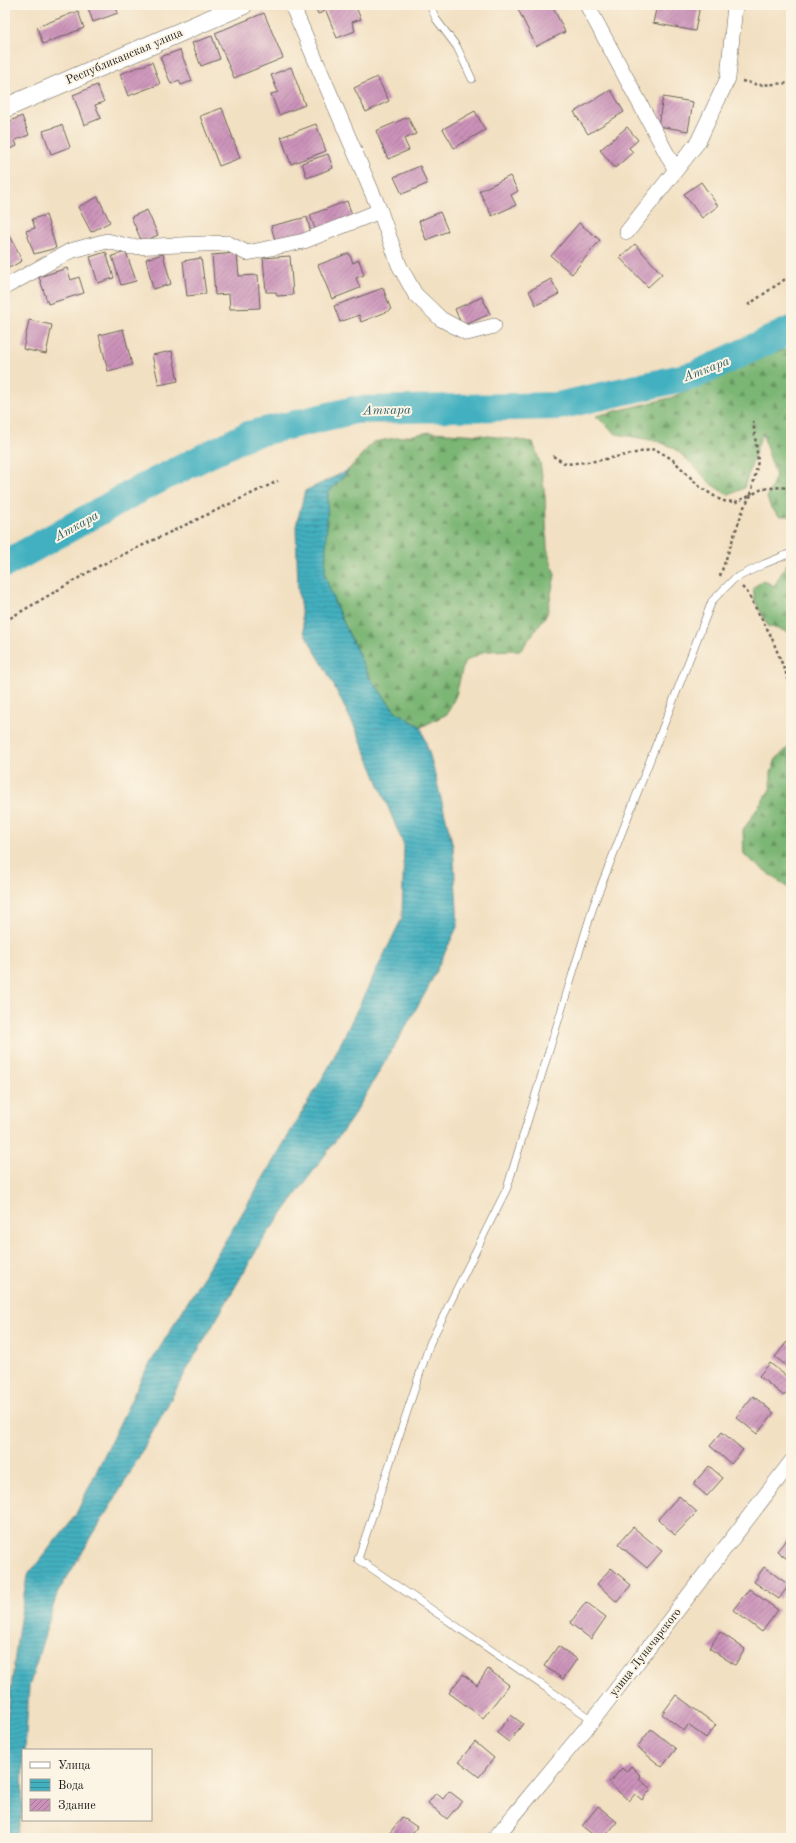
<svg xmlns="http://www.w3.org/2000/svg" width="796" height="1843" font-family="'Old Standard TT',serif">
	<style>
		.forest { fill: url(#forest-firs); stroke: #4c6948 }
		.water { fill: url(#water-rules); stroke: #30666e }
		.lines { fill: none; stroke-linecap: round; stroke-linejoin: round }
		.river { stroke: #43b0c0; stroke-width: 28 }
		.building { fill: url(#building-hatch) }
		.service-casing { stroke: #676156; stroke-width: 8 }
		.minor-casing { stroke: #676156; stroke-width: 16 }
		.tertiary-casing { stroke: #676156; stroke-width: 20 }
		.path { stroke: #676156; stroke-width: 2.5; stroke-dasharray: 3 3; stroke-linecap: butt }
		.service { stroke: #fff; stroke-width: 7 }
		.minor { stroke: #fff; stroke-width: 15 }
		.tertiary { stroke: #fff; stroke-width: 19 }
		.labels { text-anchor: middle; stroke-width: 4; stroke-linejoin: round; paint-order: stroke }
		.street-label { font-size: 12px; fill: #1c1c1c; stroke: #fcf5e5 }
		.water-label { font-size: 13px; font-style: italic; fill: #2e5f66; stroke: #fcf5e5 }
	</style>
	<defs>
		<pattern id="forest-firs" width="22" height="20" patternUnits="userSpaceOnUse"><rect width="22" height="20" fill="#7cb674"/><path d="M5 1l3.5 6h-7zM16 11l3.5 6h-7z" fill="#65935e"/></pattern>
		<pattern id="water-rules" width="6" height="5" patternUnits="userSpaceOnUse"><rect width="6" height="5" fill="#43b0c0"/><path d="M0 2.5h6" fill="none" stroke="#378e9b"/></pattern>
		<pattern id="building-hatch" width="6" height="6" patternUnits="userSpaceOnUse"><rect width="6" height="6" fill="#cb92b9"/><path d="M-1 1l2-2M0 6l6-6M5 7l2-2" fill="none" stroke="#a47696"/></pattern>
	</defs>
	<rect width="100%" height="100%" fill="#fcf5e5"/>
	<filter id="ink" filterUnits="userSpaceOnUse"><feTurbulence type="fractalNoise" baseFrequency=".025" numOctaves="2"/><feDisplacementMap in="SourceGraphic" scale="8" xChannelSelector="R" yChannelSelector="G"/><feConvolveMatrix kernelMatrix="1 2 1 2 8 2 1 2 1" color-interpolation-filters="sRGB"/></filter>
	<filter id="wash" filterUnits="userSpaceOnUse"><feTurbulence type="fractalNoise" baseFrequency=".012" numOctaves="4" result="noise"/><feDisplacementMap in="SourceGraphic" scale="16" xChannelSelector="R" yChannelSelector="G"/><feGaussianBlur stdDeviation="0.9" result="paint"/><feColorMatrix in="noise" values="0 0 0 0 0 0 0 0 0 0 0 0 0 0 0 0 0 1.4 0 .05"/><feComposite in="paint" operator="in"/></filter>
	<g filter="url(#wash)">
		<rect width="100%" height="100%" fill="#f2e0c2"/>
		<!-- forest -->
		<g class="forest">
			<path d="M791,348V516H779L771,508L767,498L776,476L762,433L744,488L729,495L712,485L690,462L674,448L657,441L616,434L596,416L670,398L722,377L766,355Z"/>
			<path d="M430,432L481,435L533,442L540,463L545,496L547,548L555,575L547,614L521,650L485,651L464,662L456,695L447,714L421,727L395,711L369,677L335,604L324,575L328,493L373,442Z"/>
			<path d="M791,561V627L788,632L768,626L755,601L753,588L763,580L774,586L788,562Z"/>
			<path d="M791,745V890L744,855L743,830L771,788V773L776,759Z"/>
		</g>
		<!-- water -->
		<path class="water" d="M349,470L328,493L325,575L335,604L369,677L395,711L421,727L431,759L453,846L458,925L427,990L352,1118L262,1241L189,1366L126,1480L57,1594L29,1687L25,1750H23L22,1814L16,1838H5V1737L18,1632L27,1576L75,1516L143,1375L246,1207L330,1065L402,918L404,846L359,736L327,672L304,632L298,589L296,526L305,491Z"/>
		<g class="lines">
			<!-- river -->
			<path class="river" d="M5,564L138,490L248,435L355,410L558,406L695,375L791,330"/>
		</g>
		<g id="blocks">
			<!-- building -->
			<g class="building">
				<path d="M87,5H115L118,13L93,22Z"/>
				<path d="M314,5H355L361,19L352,22L355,31L337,38L326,11L318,14Z"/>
				<path d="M516,5H552L565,32L536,46Z"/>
				<path d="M657,5H700L695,31L653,23Z"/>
				<path d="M78,11L84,28L43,44L37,27Z"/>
				<path d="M264,13L283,58L234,78L215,33Z"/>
				<path d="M212,36L220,59L201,66L192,43Z"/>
				<path d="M180,50L192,81L181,85L179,80L171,84L160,57Z"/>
				<path d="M152,62L160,84L128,96L120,74Z"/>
				<path d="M291,67L305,105L279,115L271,94L278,92L271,75Z"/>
				<path d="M377,77L389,101L366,112L354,88Z"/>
				<path d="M97,85L104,102L95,105L101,118L84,125L73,95Z"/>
				<path d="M611,90L624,112L588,134L574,112Z"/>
				<path d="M663,97L693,102L688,131L658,126Z"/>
				<path d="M222,108L240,158L219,166L200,116Z"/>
				<path d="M475,111L485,130L454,148L443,129Z"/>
				<path d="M22,116L29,135L15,140L17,146L5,151V123Z"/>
				<path d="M408,117L416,134L404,139L409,150L388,159L376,131Z"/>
				<path d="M316,124L326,151L291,164L281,137Z"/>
				<path d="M62,125L70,147L51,154L43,131Z"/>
				<path d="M627,127L638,140L629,148L633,152L615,168L600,150Z"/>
				<path d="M328,154L333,168L307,178L302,163Z"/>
				<path d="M420,166L427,184L402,194L394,177Z"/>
				<path d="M510,176L518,191L511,195L516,205L492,216L479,191Z"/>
				<path d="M701,182L718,206L702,218L684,194Z"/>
				<path d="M98,197L110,222L91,232L78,207Z"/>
				<path d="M347,201L355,223L318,237L310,215Z"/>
				<path d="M147,210L158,235L142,242L131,217Z"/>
				<path d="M440,212L448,231L426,240L419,221Z"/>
				<path d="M46,215L56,248L34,254L26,231L35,228L32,219Z"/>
				<path d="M307,217L312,238L277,247L271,226Z"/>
				<path d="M579,223L600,240L572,274L551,256Z"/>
				<path d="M10,235L22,261L5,270V238Z"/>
				<path d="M635,244L662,274L648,287L620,258Z"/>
				<path d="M106,252L114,278L98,283L90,257Z"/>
				<path d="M126,252L136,281L121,285L112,256Z"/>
				<path d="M237,253L239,276L258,275L260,308L230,309L229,294L215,295L212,255Z"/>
				<path d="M349,253L353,263L359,260L364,275L356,278L360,288L332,299L318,265Z"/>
				<path d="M163,254L171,284L153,289L146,259Z"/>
				<path d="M290,256L293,295L277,296L276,292H266L263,258Z"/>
				<path d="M201,258L206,294L187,296L183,261Z"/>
				<path d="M67,268L71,280L79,277L84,293L48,304L39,277Z"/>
				<path d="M551,279L559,294L536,305L529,291Z"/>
				<path d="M383,288L391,310L361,322L359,315L340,322L334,306Z"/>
				<path d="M482,297L490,314L462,326L455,309Z"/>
				<path d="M29,320L52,325L46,354L23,349Z"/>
				<path d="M123,329L132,365L108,371L99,335Z"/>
				<path d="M172,351L178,381L159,385L152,355Z"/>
				<path d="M787,1342L791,1345V1369L775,1357Z"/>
				<path d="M770,1363L791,1380V1388L784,1396L759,1376Z"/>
				<path d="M753,1396L774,1413L757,1434L736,1417Z"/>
				<path d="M722,1432L743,1450L731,1464L710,1446Z"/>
				<path d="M709,1466L723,1478L707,1496L693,1484Z"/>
				<path d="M679,1496L697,1512L675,1535L658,1519Z"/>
				<path d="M633,1527L662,1551L647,1568L618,1544Z"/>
				<path d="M791,1534V1562L777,1551Z"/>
				<path d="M764,1567L789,1585L779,1599L754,1582Z"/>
				<path d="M611,1568L631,1585L617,1602L597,1584Z"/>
				<path d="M749,1589L778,1610L762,1632L733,1610Z"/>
				<path d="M586,1602L606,1617L591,1639L570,1623Z"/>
				<path d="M720,1632L745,1649L735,1665L709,1648Z"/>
				<path d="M558,1646L577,1659L563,1679L544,1666Z"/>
				<path d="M488,1669L509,1685L483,1718L449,1693L463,1674L477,1685Z"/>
				<path d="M676,1695L716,1725L706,1738L688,1725L684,1731L662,1714Z"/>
				<path d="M511,1715L523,1724L509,1742L497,1733Z"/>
				<path d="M651,1729L676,1749L662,1767L637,1747Z"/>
				<path d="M475,1742L494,1758L479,1777L459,1761Z"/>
				<path d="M631,1766L641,1776L639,1779L651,1789L642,1800L635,1794L629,1801L609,1783L622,1768L626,1772Z"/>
				<path d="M449,1791L462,1801L447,1819L428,1803L436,1793L443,1799Z"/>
				<path d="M598,1806L617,1822L604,1838H597L582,1826Z"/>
				<path d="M402,1817L417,1827L413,1832L421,1838H395L389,1834Z"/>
			</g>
		</g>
	</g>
	<g filter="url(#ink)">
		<use href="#blocks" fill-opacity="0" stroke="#676156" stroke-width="1"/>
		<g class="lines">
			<!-- service casing -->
			<g class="service-casing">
				<g id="service">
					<path d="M430,5L436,19L457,47L472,79"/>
					<path d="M593,1720L358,1559L430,1343L507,1188L594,904L712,601L734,579L764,564L791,553"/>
				</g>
			</g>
			<!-- minor casing -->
			<g class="minor-casing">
				<g id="minor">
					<path d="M292,5L380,211L399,265L415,294L441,319L467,333L494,326"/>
					<path d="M587,5L675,169"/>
					<path d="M627,232L698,142L728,78L735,5"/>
					<path d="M5,287L70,251L107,241L131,247L227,243L247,253L304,241L380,211"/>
					<path d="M495,1838L593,1720L791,1462"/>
				</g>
			</g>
			<!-- tertiary casing -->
			<g class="tertiary-casing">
				<path id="tertiary" d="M5,108L243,5"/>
			</g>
			<!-- path -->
			<g class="path">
				<path d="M742,81L759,85L791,83"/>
				<path d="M748,305L791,275"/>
				<path d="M553,456L566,464L596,461L655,449L672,459L700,487L722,501L736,502L751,495L758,461L753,420"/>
				<path d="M720,576L744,507L751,495L762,489L781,487L791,489"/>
				<path d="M742,587L747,592L771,636L791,686"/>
				<path d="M5,621L99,566L278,481"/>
			</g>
			<!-- service -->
			<use href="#service" class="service"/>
			<!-- minor -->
			<use href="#minor" class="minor"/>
			<!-- tertiary -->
			<use href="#tertiary" class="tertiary"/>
		</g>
	</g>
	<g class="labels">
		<!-- street labels -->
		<g class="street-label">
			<text transform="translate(124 56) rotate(-23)" y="4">Республиканская улица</text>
			<text transform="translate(645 1652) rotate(-52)" y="4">улица Луначарского</text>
		</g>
		<!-- water labels -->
		<g class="water-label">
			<text transform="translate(706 368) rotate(-21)" y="5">Аткара</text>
			<text transform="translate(387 409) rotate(-1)" y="5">Аткара</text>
			<text transform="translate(76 525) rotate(-29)" y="5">Аткара</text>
		</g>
	</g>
	<!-- margin -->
	<rect width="796" height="1843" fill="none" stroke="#fcf5e5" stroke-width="20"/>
	<!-- legend -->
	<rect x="22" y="1749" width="130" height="72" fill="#fcf5e5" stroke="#a29e95"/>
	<rect x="30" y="1762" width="20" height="6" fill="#ffffff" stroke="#a29e95"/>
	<text x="58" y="1769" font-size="12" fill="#1c1c1c">Улица</text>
	<rect x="30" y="1779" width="20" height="12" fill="url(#water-rules)" stroke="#a29e95"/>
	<text x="58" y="1789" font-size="12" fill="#1c1c1c">Вода</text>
	<rect x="30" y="1799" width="20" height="12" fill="url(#building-hatch)" stroke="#a29e95"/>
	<text x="58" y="1809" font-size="12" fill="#1c1c1c">Здание</text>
</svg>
